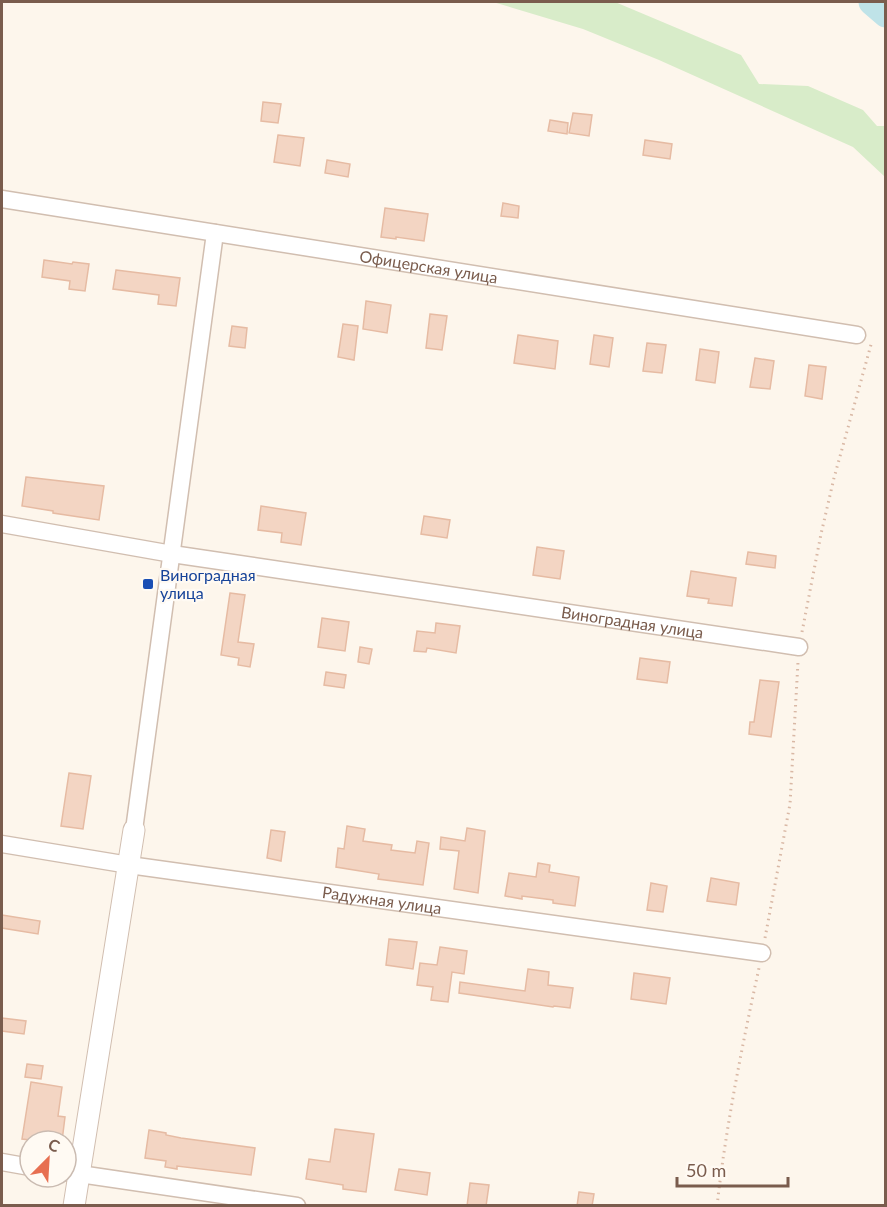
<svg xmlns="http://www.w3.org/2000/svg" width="887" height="1207" font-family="Lato,sans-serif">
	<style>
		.green { fill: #d8ecc9 }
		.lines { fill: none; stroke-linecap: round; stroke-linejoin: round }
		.river { stroke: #bfe3e8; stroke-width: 27 }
		.building { fill: #f3d5c3; stroke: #e6bba3; stroke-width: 1.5 }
		.minor-casing { stroke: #d1beb0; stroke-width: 19 }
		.tertiary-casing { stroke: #d1beb0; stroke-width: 23 }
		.path { stroke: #d9b8a5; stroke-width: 3; stroke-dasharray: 1.5 4.5; stroke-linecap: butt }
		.minor { stroke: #fff; stroke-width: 16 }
		.tertiary { stroke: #fff; stroke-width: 21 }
		.transit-dot { fill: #1a4fb4; stroke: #fffaf3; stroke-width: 2 }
		.labels { text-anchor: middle; stroke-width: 4.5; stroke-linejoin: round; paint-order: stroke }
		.street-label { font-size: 16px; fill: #7a5c4d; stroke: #fffaf3 }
		.transit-label { font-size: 16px; fill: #164399; stroke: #fffaf3; text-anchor: start }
	</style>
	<rect width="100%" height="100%" fill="#fdf6ec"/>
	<!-- green -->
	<path class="green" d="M493,2H615L741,55L759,84L808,86L863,110L877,126H885V190L884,176L853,147L659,60L583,29Z"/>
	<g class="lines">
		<!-- river -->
		<path class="river" d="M872,2L886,14"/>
	</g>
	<!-- building -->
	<g class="building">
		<path d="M263,102L281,104L278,123L261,121Z"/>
		<path d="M573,113L592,115L589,136L569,133Z"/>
		<path d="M550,120L568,123L567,134L548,131Z"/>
		<path d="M278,135L304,138L300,166L274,162Z"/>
		<path d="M645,140L672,144L670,159L643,155Z"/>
		<path d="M327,160L350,164L348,177L325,173Z"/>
		<path d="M503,203L519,206L518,218L501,216Z"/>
		<path d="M385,208L428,214L424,241L396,237V239L381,237Z"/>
		<path d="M44,260L72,264L73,262L89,264L85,291L69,289L70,281L42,277Z"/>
		<path d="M116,270L180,278L176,306L158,304L159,295L113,289Z"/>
		<path d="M366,301L391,305L387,333L363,329Z"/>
		<path d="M430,314L447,316L442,350L426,348Z"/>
		<path d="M343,324L358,326L354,360L338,357Z"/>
		<path d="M232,326L247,328L245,348L229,346Z"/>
		<path d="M518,335L558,341L555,369L514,363Z"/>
		<path d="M594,335L613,338L609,367L590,364Z"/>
		<path d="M647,343L666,345L662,373L643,371Z"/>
		<path d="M700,349L719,352L715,383L696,380Z"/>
		<path d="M755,358L774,361L770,389L750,387Z"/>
		<path d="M809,365L826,367L822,399L805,396Z"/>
		<path d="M26,477L104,486L99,520L53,513V511L22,506Z"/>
		<path d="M261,506L306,513L301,545L281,542L282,533L258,530Z"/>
		<path d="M424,516L450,520L447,538L421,534Z"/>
		<path d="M537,547L564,551L560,579L533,575Z"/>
		<path d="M748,552L776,556L775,568L746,564Z"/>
		<path d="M691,571L736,578L732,606L708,603L709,599L687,596Z"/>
		<path d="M230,593L245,595L238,642L254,644L250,667L238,665L239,658L221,655Z"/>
		<path d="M322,618L349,622L345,651L318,647Z"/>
		<path d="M436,623L460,626L456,653L427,648L426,652L414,651L417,631L435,633Z"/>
		<path d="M360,647L372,649L369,664L358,662Z"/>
		<path d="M640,658L670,662L667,683L637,679Z"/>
		<path d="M326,672L346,675L344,688L324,685Z"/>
		<path d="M760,680L779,682L771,737L749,734L750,722H754Z"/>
		<path d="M69,773L91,776L83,829L61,826Z"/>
		<path d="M347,826L365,829L363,841L392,845L391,850L415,853L417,841L429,843L423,885L378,879L379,874L336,867L338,848L344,849Z"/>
		<path d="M467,828L485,831L478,893L454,889L459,851L440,849L441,837L465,841Z"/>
		<path d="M271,830L285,832L281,861L267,858Z"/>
		<path d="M538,863L550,865L549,872L579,877L575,906L553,903V900L522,896V899L505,896L509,873L536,877Z"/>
		<path d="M711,878L739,883L736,905L707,901Z"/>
		<path d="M651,883L667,886L663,912L647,910Z"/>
		<path d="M2,915L40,921L38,934L2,928Z"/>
		<path d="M389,939L417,942L413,969L386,965Z"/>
		<path d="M440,947L467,951L464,974L452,972L448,1002L431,1000L433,987L417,985L420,963L437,965Z"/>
		<path d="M528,969L549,972L548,985L573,988L570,1008L554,1006L553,1007L459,993L460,982L525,991Z"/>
		<path d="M634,973L670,978L666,1004L631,999Z"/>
		<path d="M2,1018L26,1021L24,1034L2,1031Z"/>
		<path d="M27,1064L43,1066L41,1079L25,1077Z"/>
		<path d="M31,1082L62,1087L58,1116L65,1117L62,1141H39L22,1139Z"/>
		<path d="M335,1129L374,1134L366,1192L343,1189V1185L306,1179L309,1159L330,1162Z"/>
		<path d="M149,1130L166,1133V1135L181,1138L255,1148L251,1175L177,1166V1169L165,1167L166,1161L145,1158Z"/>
		<path d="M399,1169L430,1173L427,1195L395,1190Z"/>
		<path d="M470,1183L489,1185L486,1206H467Z"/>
		<path d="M579,1192L594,1194L592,1206H577Z"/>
	</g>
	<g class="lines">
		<!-- minor casing -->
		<g class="minor-casing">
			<g id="minor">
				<path id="s1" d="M2,199L857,335"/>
				<path id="s2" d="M2,524L172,554L799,647"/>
				<path d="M134,830L215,233"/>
				<path id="s3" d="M2,844L129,865L762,953"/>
				<path d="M2,1162L30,1167"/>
				<path d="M66,1172L297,1206"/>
			</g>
		</g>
		<!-- tertiary casing -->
		<g class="tertiary-casing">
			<path id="tertiary" d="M74,1206L134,830"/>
		</g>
		<!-- path -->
		<g class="path">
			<path d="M802,632L821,534L834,478L872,341"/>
			<path d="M765,938L790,804L798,662"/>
			<path d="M717,1206C726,1126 742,1046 759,968"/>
		</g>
		<!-- minor -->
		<use href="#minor" class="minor"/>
		<!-- tertiary -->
		<use href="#tertiary" class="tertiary"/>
	</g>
	<!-- markers -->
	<rect class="transit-dot" x="142" y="578" width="12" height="12" rx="3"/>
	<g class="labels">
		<!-- street labels -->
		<g class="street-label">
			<text dy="6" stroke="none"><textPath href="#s1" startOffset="432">Офицерская улица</textPath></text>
			<text dy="6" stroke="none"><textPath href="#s2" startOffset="638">Виноградная улица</textPath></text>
			<text dy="6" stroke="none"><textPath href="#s3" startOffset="384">Радужная улица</textPath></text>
		</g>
		<!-- transit labels -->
		<g class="transit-label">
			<text x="160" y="581">Виноградная<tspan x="160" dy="18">улица</tspan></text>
		</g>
	</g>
	<!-- border -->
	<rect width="887" height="1207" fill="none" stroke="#7a5c4d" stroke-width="6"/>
	<!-- north arrow -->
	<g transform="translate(48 1159) rotate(24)"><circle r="28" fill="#fffaf3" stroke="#cabbb1" stroke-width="1.5"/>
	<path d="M0-4.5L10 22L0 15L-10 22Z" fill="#e76f51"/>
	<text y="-9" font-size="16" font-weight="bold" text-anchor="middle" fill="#7a5c4d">С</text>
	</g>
	<!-- scale -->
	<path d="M677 1177v9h111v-9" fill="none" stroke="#7a5c4d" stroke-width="3"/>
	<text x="686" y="1177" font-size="18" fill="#7a5c4d" stroke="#fffaf3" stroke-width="4.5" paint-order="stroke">50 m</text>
</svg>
